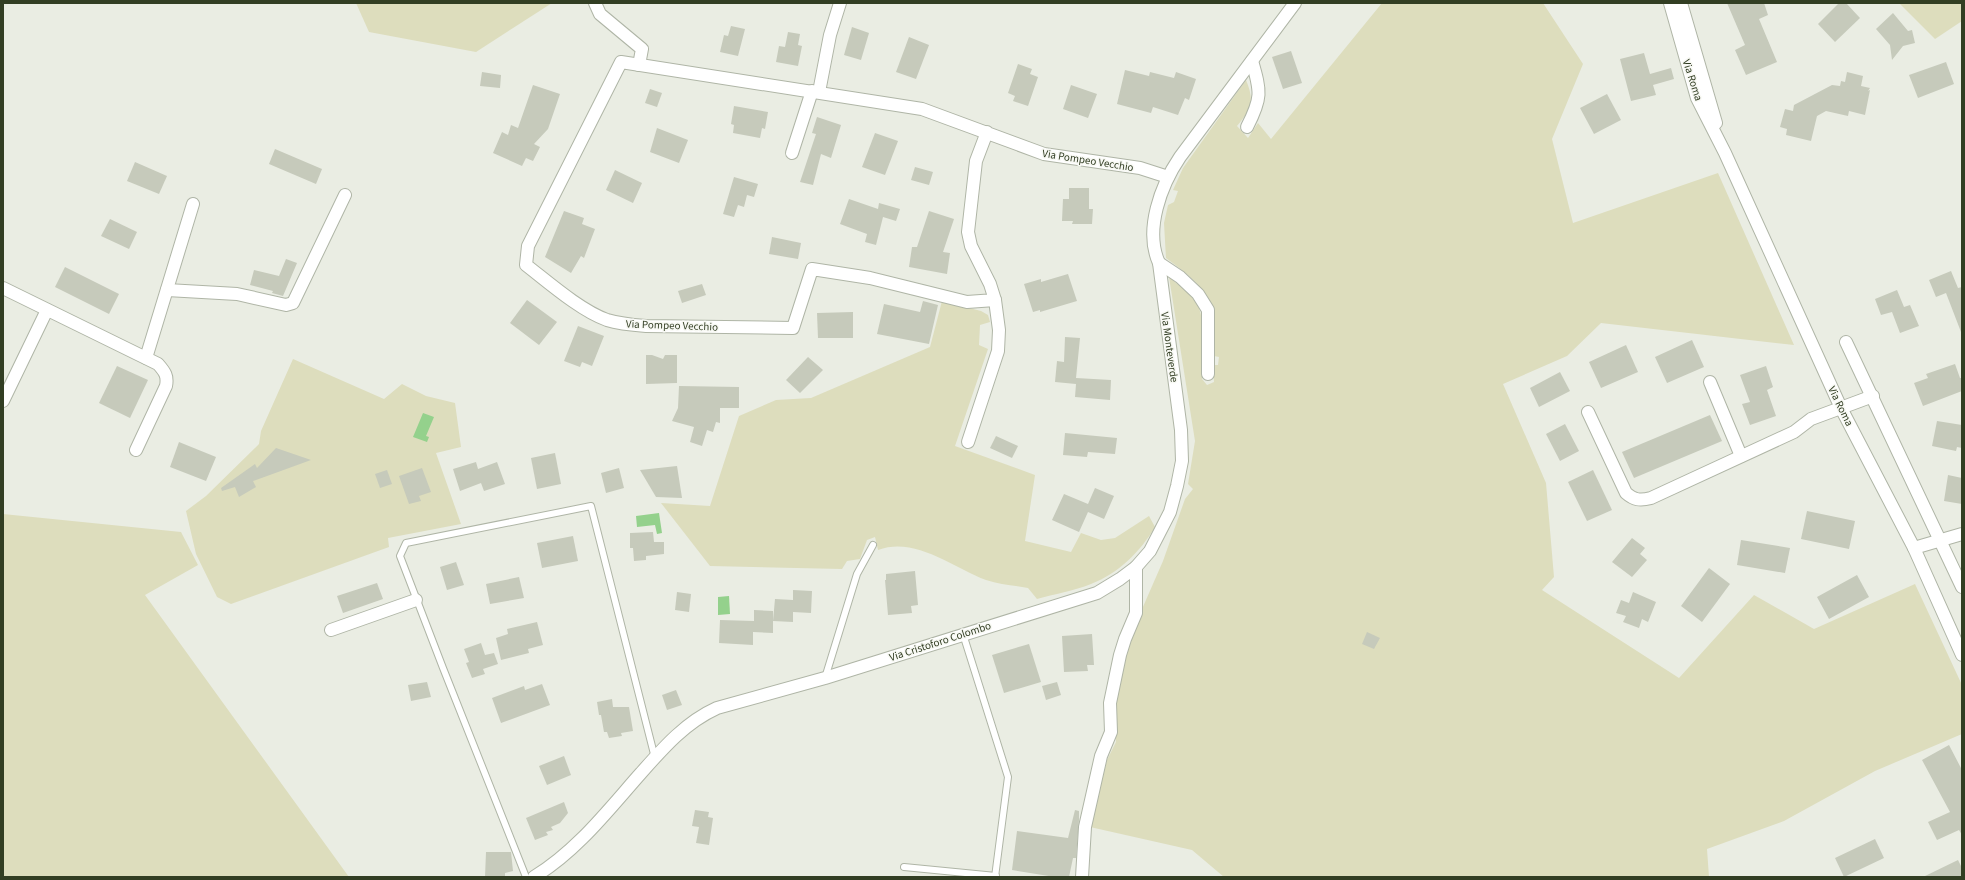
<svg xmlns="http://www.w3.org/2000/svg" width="1965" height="880" font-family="'Source Sans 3',sans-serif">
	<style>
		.green { fill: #ddddbd }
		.water { fill: #94d18c }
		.building { fill: #c6cabb }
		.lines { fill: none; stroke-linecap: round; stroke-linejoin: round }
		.service-casing { stroke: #afb5a6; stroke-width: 8 }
		.minor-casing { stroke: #afb5a6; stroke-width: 14 }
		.tertiary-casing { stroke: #afb5a6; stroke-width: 14 }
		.service { stroke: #fff; stroke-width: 6 }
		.minor { stroke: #fff; stroke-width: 12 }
		.tertiary { stroke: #fff; stroke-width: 12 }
		.labels { text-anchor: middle; stroke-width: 3; stroke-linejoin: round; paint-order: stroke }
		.street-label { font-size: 11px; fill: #323e23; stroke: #f8f9f4 }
	</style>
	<rect width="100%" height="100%" fill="#eaede3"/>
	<!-- green -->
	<g class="green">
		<path d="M356,3H552L476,52L369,32Z"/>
		<path d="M1382,3H1543L1583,64L1552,139L1573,223L1718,173L1794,345L1601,323L1567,356L1503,384L1546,483L1554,577L1542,590L1679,678L1754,595L1814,629L1915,584L1962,685V734L1875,771L1784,821L1707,849L1709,877H1224L1192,850L1090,827L1107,760L1116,742L1114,705L1132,632L1163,561L1185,499L1193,489L1188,484L1195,441L1169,277C1182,288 1198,298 1201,315L1202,379L1207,385L1214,382L1213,365H1218L1219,357L1214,356C1214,343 1216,326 1214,313C1209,289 1185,272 1166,258L1164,223L1168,205L1174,202L1178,191L1173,190L1183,168L1246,80C1255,101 1251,109 1237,126L1248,138L1258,123L1271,139Z"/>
		<path d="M1899,3H1962V21L1935,39Z"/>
		<path d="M942,301L981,311L988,315L990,322L980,325L979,345L988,349L955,446L1035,475L1025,541L1071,552L1081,533L1101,540L1115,538L1149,516L1155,527C1140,552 1119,573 1091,584C1074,591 1054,594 1037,599L1028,588C1014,585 1000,585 986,580C952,567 915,536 878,550L875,537L867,540L860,559L847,561L842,569L710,566L661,503L710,506L739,416L776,400L811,398L930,347Z"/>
		<path d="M293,359L384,399L402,384L426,396L455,403L461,447L436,453L461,524L388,538L389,547L231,604L217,597L196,554L186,511L206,496L259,444L261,431Z"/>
		<path d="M3,514L181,532L198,565L145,595L349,877H3Z"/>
	</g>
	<!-- water -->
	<g class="water">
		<path d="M423,413L434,417L426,436L429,437L427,442L413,437Z"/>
		<path d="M659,513L662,533L657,534L655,525L637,527L636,516Z"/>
		<path d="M729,596L730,614L718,615V597Z"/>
	</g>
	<!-- building -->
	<g class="building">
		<path d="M1727,3H1764L1768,15L1759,19L1777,62L1746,75L1735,50L1745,45Z"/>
		<path d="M1839,3H1846L1860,18L1835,42L1818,24Z"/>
		<path d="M1893,13L1908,31L1912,30L1915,43L1903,46L1892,60L1890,45L1876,29Z"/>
		<path d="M731,26L745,29L738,56L720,52L724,35L728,36Z"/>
		<path d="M852,27L869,33L861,60L844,55Z"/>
		<path d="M788,32L800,34L798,45L802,46L798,66L776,62L779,46L785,47Z"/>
		<path d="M909,37L929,45L916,79L896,72Z"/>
		<path d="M1291,51L1302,83L1283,89L1272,57Z"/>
		<path d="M1644,53L1650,74L1671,68L1674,79L1653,85L1656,95L1631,101L1620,59Z"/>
		<path d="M1946,62L1954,84L1918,98L1909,75Z"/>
		<path d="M1018,64L1032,69L1030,74L1038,77L1028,106L1013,101L1015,96L1008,93Z"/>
		<path d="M1125,70L1149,76L1150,72L1174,78L1176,72L1196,79L1189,100L1185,98L1178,115L1153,107L1151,113L1117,104Z"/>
		<path d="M482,72L501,75L500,88L480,86Z"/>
		<path d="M1847,72L1863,76L1861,86L1870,88L1868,91L1870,90L1865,115L1849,111L1848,116L1826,111L1817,116L1811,141L1786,135L1787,129L1780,127L1785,109L1793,111L1794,105L1832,85L1840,86L1841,81L1845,82Z"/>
		<path d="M533,85L560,94L548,129L534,144L540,147L533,161L526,158L522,166L493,153L502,132L508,135L511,125L518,128Z"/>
		<path d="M1071,85L1097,94L1088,118L1063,109Z"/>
		<path d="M650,89L662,93L657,107L645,103Z"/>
		<path d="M1607,94L1621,120L1594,134L1580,108Z"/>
		<path d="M734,106L768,112L765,129L762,128L760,138L733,133L734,125L731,124Z"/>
		<path d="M817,117L841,125L831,158L821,154L813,185L800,182L816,134L812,133Z"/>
		<path d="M657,128L688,140L679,163L650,152Z"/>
		<path d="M875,133L898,141L885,175L862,167Z"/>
		<path d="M275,149L322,169L316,184L269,164Z"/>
		<path d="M135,162L167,176L159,194L127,181Z"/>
		<path d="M915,167L933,172L929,185L911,180Z"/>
		<path d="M615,170L642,183L633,203L606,190Z"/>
		<path d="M734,177L758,184L754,197L747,195L744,207L738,205L734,217L723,214Z"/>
		<path d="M1069,188H1089V209H1093L1092,224H1072L1073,221H1062L1063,199H1069Z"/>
		<path d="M849,199L878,209L879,203L900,209L896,221L883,217L876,245L865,242L867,234L840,224Z"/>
		<path d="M564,211L584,218L582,224L595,229L584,258L581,256L571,273L545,257Z"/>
		<path d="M929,211L954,219L943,252L950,253L947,274L909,267L912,247H917Z"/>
		<path d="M110,219L137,232L129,249L101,236Z"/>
		<path d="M772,237L801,243L798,259L769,254Z"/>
		<path d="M286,259L297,263L283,296L272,293L273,291L250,285L254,270L279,276Z"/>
		<path d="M65,267L119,294L109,314L55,287Z"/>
		<path d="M1951,271L1958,288L1962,287L1961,332L1946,293L1936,297L1929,280Z"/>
		<path d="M1068,274L1077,301L1040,312V310L1033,312L1024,284L1041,279V282Z"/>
		<path d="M702,284L706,295L682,303L678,291Z"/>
		<path d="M1897,290L1904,307L1910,305L1919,326L1900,333L1892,312L1881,315L1875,299Z"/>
		<path d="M527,300L557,322L539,345L510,323Z"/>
		<path d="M923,301L938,305L929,344L877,334L884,304L920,312Z"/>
		<path d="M853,312V338H818L817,313Z"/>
		<path d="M578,326L604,336L592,366L582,362L580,367L564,361Z"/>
		<path d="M1065,337L1080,338L1076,378L1111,380L1110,400L1075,397L1076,384L1055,382L1057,361L1064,362Z"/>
		<path d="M1692,340L1704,367L1667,383L1655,357Z"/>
		<path d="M1626,345L1638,372L1601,388L1589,362Z"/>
		<path d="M646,355H652L663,359L665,355H677V383L646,384Z"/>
		<path d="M808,357L823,370L800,393L786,380Z"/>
		<path d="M1955,364L1960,378H1962V391L1923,406L1914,383L1928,378L1926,374Z"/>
		<path d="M117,366L148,380L130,418L99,403Z"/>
		<path d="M1766,366L1773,387L1767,390L1776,416L1750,425L1742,404L1750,402L1740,375Z"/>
		<path d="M1560,372L1570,391L1539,407L1530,388Z"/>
		<path d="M679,386L739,387V408H720V423L716,422L713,432L707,430L702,446L690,442L694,427L672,421L678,408Z"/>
		<path d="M1710,415L1722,441L1634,478L1622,452Z"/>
		<path d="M1937,421L1962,425V448L1957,447L1956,451L1932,446Z"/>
		<path d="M1565,424L1579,451L1560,461L1546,434Z"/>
		<path d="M1065,433L1117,438L1115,454L1088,452L1087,457L1063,455Z"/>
		<path d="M996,436L1018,446L1012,458L990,448Z"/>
		<path d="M179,442L216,457L206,481L170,467Z"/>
		<path d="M276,448L311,460L253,481L256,487L239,497L235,487L222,491L221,488L255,464L257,468Z"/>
		<path d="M555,453L561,484L537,489L531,458Z"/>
		<path d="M476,462L478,469L497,462L505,484L484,491L481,483L460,491L453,469Z"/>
		<path d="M677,466L682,498L656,497L640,470Z"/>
		<path d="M422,468L431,492L419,496L421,501L409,504L399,476Z"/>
		<path d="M619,468L624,488L606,493L601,473Z"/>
		<path d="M387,470L392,484L380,488L375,474Z"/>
		<path d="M1593,470L1612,510L1587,521L1568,482Z"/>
		<path d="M1948,475L1962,478V504L1944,501Z"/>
		<path d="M1095,488L1114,496L1104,519L1088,512L1079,532L1052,520L1064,494L1088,504Z"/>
		<path d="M1807,511L1855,521L1849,549L1801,539Z"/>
		<path d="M653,532L654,542H664V554L646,556V560L634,561L633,548H630V533Z"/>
		<path d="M573,536L578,561L542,568L537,543Z"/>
		<path d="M1632,538L1645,548L1640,554L1647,560L1632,577L1612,562Z"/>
		<path d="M1741,540L1790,548L1785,573L1737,565Z"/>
		<path d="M456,562L464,585L447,590L440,567Z"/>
		<path d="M1709,568L1730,584L1702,622L1681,606Z"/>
		<path d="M915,571L918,605L911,606L912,613L888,615L885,580H886V574Z"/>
		<path d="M1857,575L1869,597L1829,619L1817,597Z"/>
		<path d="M519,577L524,598L490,604L486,584Z"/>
		<path d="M377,583L383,599L343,613L337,596Z"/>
		<path d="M793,590L812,591L811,613L793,612V622L773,621L775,599L793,600Z"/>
		<path d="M677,592L691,594L689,612L675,610Z"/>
		<path d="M1633,592L1656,602L1648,622L1642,619L1639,628L1623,622L1626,616L1616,613L1621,600L1629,603Z"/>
		<path d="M754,610L773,611V633L753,632V645L719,643L720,620L754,621Z"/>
		<path d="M537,622L543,645L528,649L529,653L501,660L496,638L508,634L507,629Z"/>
		<path d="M1367,632L1380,638L1374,649L1362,644Z"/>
		<path d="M1092,634L1094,665H1087L1088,671L1064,672L1062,636Z"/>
		<path d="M481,643L485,655L494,653L498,664L483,669L485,674L472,678L466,663L469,662L464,649Z"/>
		<path d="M1029,644L1041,682L1004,693L992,655Z"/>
		<path d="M427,682L431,697L411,701L408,685Z"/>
		<path d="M1057,682L1061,695L1046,700L1042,686Z"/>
		<path d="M542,684L550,705L501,723L492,698L524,686L525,690Z"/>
		<path d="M676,690L682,705L667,710L662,695Z"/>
		<path d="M612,699L613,707H629L633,731L621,733L622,736L609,738L607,732H604L601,715H599L597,702Z"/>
		<path d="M1949,745L1962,770V835L1959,830L1937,840L1928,822L1950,812L1922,760Z"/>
		<path d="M564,756L571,775L547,785L539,766Z"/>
		<path d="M564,802L568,813L560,823L551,827L553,830L546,832L548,835L535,840L526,818Z"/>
		<path d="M695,810L709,812L708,817L713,818L709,845L696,843L699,827L692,826Z"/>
		<path d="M1075,810L1079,811V820L1076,858H1073L1069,877H1055L1012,870L1017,831L1068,838Z"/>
		<path d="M1875,839L1884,858L1844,877L1835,858Z"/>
		<path d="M486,852H511L513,871L505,873V877H485Z"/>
		<path d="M1958,860L1962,868V877H1923Z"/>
	</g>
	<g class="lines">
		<!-- service casing -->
		<g class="service-casing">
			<g id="service">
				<path d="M963,634L1008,777L995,877"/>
				<path d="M825,678L857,574L873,545"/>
				<path d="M904,867L996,876"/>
				<path d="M526,877L443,668L400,556L406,543L591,506L655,758"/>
			</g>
		</g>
		<!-- minor casing -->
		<g class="minor-casing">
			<g id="minor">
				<path d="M595,3L600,14L642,49L639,65"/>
				<path d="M819,92L830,35L840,3"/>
				<path d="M1247,127C1262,98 1261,92 1252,61"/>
				<path d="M987,132L976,161L968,232L971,246L990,284L995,300L967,302L870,278L812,269L793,328L646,326C633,325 620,324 607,320C581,311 548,282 526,265L528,246L621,62L922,109L1044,154L1140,168L1168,177"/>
				<path d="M792,153L812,91"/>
				<path d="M1159,263L1180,277L1198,294L1208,310V374"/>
				<path d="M3,288L158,364C165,372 168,376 166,386L136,450"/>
				<path d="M167,290L237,294L286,305L293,303L345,195"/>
				<path d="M1846,342L1962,587"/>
				<path d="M146,358L193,204"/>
				<path d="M1710,382L1741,456"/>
				<path d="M3,401L47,310"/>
				<path d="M1588,412L1626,493C1634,500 1640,501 1651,498L1794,432L1811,419L1873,396"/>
				<path d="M968,442L998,351L999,330L995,300"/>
				<path d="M1914,548L1962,534"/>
				<path d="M331,630L416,600"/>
				<path d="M1082,877L1085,827L1101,756L1111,732L1110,703L1120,655L1125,639L1136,613V567"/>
			</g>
		</g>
		<!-- tertiary casing -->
		<g class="tertiary-casing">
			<g id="tertiary">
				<path d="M1670,3L1697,98L1725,153L1841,408L1914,548L1962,655"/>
				<path d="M1681,3L1716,123"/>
				<path d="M534,877C577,851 609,809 641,773C664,747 686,722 717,708L825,678L1097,593L1120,579L1136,567L1150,551L1170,512L1177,486L1182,461L1181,430L1159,263C1144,230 1161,185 1180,157L1295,3"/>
			</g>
		</g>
		<!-- service -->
		<use href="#service" class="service"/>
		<!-- minor -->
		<use href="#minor" class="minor"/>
		<!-- tertiary -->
		<use href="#tertiary" class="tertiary"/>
	</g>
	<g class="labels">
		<!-- street labels -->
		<g class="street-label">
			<text transform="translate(1693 80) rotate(72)" y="4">Via Roma</text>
			<text transform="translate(1088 160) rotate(9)" y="4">Via Pompeo Vecchio</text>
			<text transform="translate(672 325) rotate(2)" y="4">Via Pompeo Vecchio</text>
			<text transform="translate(1170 347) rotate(82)" y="4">Via Monteverde</text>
			<text transform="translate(1841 406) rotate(64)" y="4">Via Roma</text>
			<text transform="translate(940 641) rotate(-18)" y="4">Via Cristoforo Colombo</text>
		</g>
	</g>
	<!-- border -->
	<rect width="1965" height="880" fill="none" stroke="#323e23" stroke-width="8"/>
</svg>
